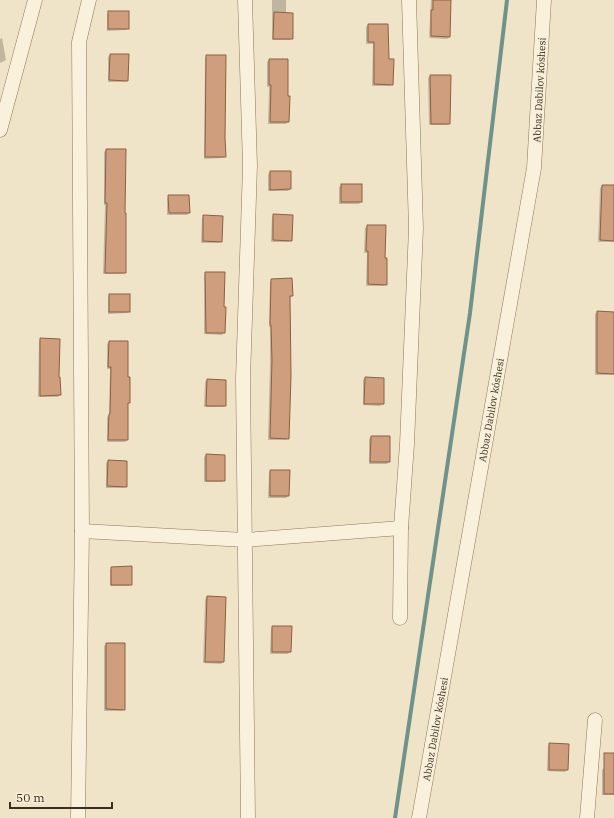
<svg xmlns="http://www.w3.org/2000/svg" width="614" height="818" font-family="'IBM Plex Serif',serif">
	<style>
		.shadow { fill: #0003 }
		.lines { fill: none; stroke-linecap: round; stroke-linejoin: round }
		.stream { stroke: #6f938a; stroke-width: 4 }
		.building { fill: #cf9f7d; stroke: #8d5f41 }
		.minor-casing { stroke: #8d765c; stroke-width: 15 }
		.minor { stroke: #faf1dc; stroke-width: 14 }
		.labels { text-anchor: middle; stroke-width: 3; stroke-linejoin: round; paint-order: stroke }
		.street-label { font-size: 10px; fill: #3d2e20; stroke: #f7eed8 }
	</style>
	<rect width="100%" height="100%" fill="#f0e4c8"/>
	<!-- shadow -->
	<g class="shadow">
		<path d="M272,0H286V14L292,38L290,40H272Z"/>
		<path d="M431,0H451L449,37L447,39L429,38Z"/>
		<path d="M109,12L128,28L126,30L107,31V14Z"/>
		<path d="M368,25L388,59L392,84L390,86H372L373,44H366V27Z"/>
		<path d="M2,38L6,60L0,63V39Z"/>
		<path d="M110,55L128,80L125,82H108V57Z"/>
		<path d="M207,56L224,139L225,156L223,158L204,159L205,58Z"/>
		<path d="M269,60L287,97H289L288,122L286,124H268L269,87H267V62Z"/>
		<path d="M430,76L449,123L447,125H429L428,78Z"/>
		<path d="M106,150L125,272L123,274H103L105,205H104V152Z"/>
		<path d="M270,172L290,189L288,191H268V174Z"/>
		<path d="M341,185L361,202L359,204H339V187Z"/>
		<path d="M602,186H614V242H598L600,188Z"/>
		<path d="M169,196L189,213L187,215H167V198Z"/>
		<path d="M274,215L291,240L289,242H271L272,217Z"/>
		<path d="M204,216L221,241L219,243H201L202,218Z"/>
		<path d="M367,226H385L384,259L386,284L384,286H366L367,253H364L365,228Z"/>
		<path d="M206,273L223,308L224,333L222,335L204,334V275Z"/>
		<path d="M272,280L292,296L289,298L288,438L286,440H268L270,363V327H269L270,282Z"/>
		<path d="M110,295L129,311L127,313L108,314V297Z"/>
		<path d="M597,312L614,313L613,375H595V314Z"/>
		<path d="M41,339L58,378H59L60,395L58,397H38L39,341Z"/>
		<path d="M109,342L129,403L127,405V440L125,442H107V417L109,415L110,369H107V344Z"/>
		<path d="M365,378L383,404L380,406L363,405V380Z"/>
		<path d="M207,380L225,381V405L223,407H204L205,382Z"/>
		<path d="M371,437L389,462L387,464H369V439Z"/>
		<path d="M206,455L224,480L222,482H204V457Z"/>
		<path d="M108,461L126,486L124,488H106V463Z"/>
		<path d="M271,471L288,496L286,498H268L269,473Z"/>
		<path d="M112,568L131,584L129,586H110V570Z"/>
		<path d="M207,597L223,662L221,664L203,663L205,599Z"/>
		<path d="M273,627L290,652L288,654H270L271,629Z"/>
		<path d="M106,644L124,709L122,711H104V646Z"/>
		<path d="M550,744L567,770L565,772L547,771L548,746Z"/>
		<path d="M604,768L614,769V795H602V770Z"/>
	</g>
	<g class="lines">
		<!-- stream -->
		<path class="stream" d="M395,818L470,313L507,0"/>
	</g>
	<!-- building -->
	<g class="building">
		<path d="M433,0H451L450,37L431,36V10H433Z"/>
		<rect x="108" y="11" width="21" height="18"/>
		<path d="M274,12L293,13V39H273Z"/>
		<path d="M368,24H388L389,59H394L393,85L374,84V42H368Z"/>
		<path d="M110,54H129L128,81L109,80Z"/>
		<path d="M206,55H226L225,138L226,157H205Z"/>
		<path d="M269,59H288V96H290L289,122H270L271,85H269Z"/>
		<path d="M430,75H451L450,124H431Z"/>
		<path d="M106,149H126L125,213H126V273H105L107,203H105Z"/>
		<path d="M270,171H291V189L270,190Z"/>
		<rect x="341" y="184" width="21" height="18"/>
		<path d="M602,185H614V241L600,240Z"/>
		<path d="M168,195H189L190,213H169Z"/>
		<path d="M273,214L293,215L292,241L273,240Z"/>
		<path d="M203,215L223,216L222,242L203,241Z"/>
		<path d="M367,225H386L385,258H387V285L368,284V251H366Z"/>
		<path d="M205,272H225L224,307H226L225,333H206Z"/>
		<path d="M292,278L293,296H290L291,376L289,439L270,438L272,360L271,325H270L271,279Z"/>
		<rect x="109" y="294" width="21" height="18"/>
		<path d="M597,311L614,312V374L597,373Z"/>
		<path d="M40,338L60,339L59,377H60L61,395L40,396Z"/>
		<path d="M109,341H128V377H130V403H128V440H108L109,414H110L111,367H108Z"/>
		<path d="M365,377L384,378V404H364Z"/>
		<path d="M207,379L226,380V406H206Z"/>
		<path d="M371,436H390V462H370Z"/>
		<path d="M206,454L225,455V481H206Z"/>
		<path d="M108,460L127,461V487L107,486Z"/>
		<path d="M270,470H290L289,496H270Z"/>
		<path d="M132,566V585H111V567Z"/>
		<path d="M207,596L226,597L224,662H205Z"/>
		<path d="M272,626H292L291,652H272Z"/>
		<path d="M106,643H125V710L106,709Z"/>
		<path d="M549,743L569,744L568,770H549Z"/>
		<rect x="604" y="753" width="10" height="41"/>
	</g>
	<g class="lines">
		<!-- minor casing -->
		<g class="minor-casing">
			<g id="minor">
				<path d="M245,0L250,166L243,379L248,818"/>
				<path d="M0,130L35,0"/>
				<path d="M82,531L245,540L401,528"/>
				<path d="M400,618L401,528L407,444L416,228L409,0"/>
				<path d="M78,818L82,531L79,42L89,0"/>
				<path d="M419,818L534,168L544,0"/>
				<path d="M587,818L595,720"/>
			</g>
		</g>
		<!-- minor -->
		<use href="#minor" class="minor"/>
	</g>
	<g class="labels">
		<!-- street labels -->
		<g class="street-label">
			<text transform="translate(539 90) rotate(-87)" y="4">Abbaz Dabilov kóshesi</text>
			<text transform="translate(491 410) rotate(-80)" y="4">Abbaz Dabilov kóshesi</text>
			<text transform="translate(435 729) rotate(-80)" y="4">Abbaz Dabilov kóshesi</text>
		</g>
	</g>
	<!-- scale -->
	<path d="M10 802v6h102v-6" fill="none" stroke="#3d2e20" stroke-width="2"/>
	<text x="16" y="802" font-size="12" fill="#3d2e20" stroke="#f7eed8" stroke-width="3" paint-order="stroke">50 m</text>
</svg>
